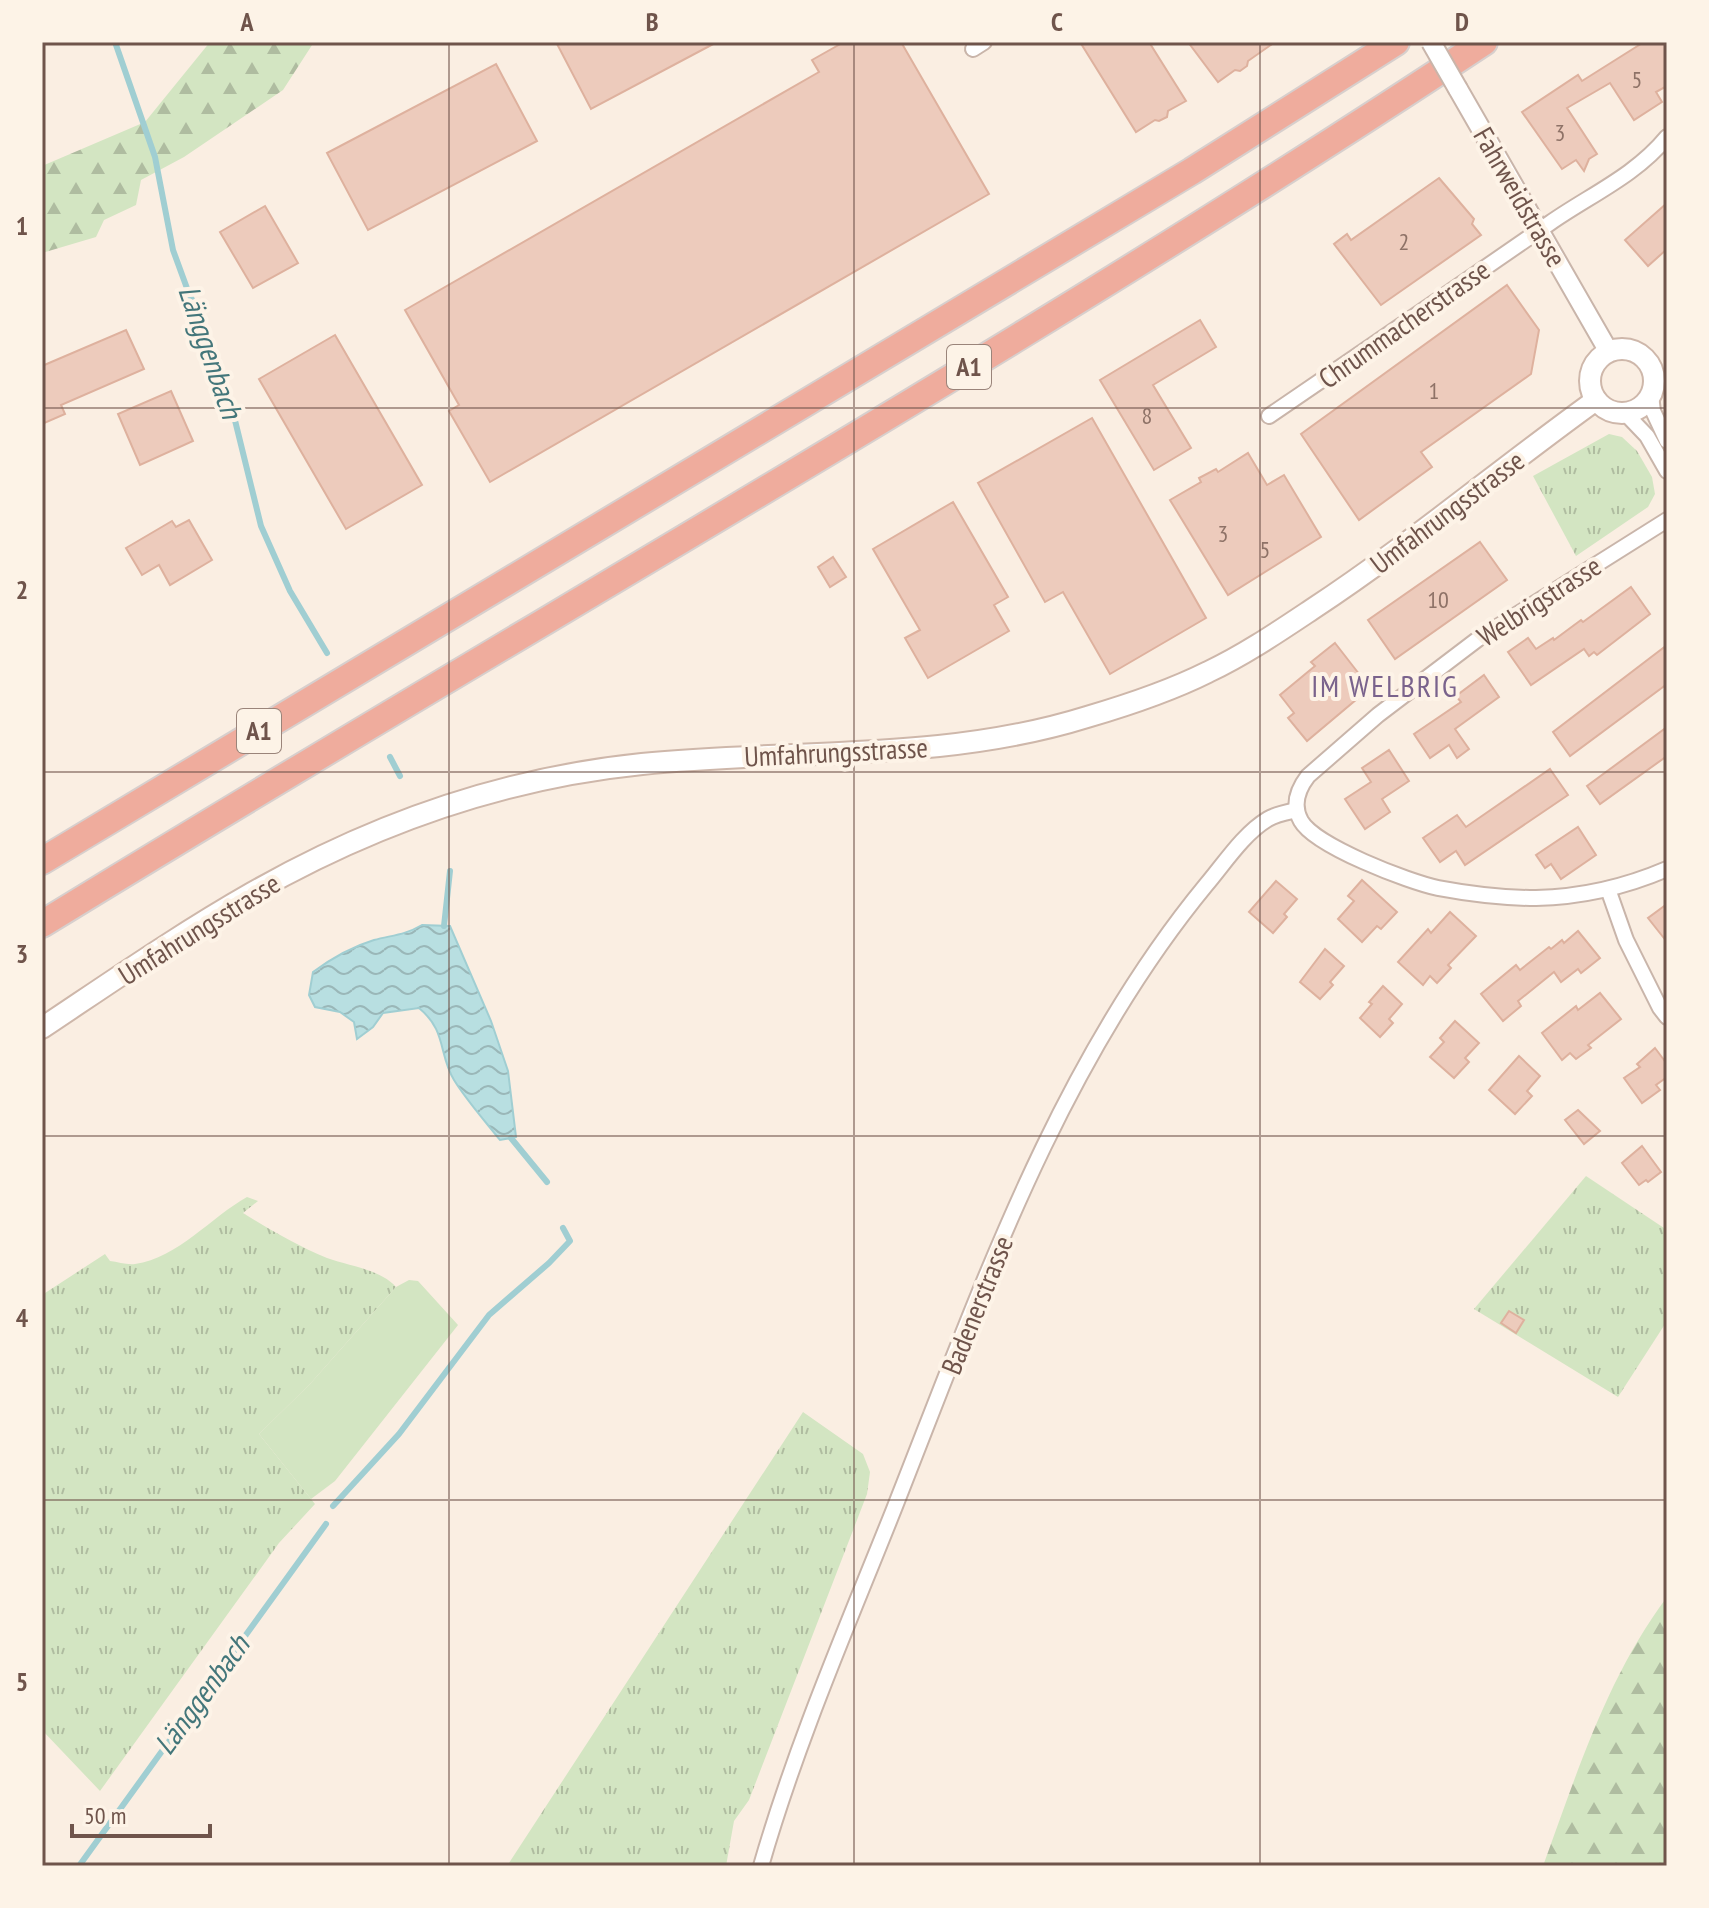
<svg xmlns="http://www.w3.org/2000/svg" width="1709" height="1908" font-family="'PT Sans Narrow',sans-serif">
	<style>
		.grass { fill: url(#grass-tufts) }
		.forest { fill: url(#forest-firs) }
		.green { fill: #d3e5c2 }
		.water { fill: url(#water-waves); stroke: #a0ced2; stroke-width: 2 }
		.lines { fill: none; stroke-linecap: round; stroke-linejoin: round }
		.stream { stroke: #a0ced2; stroke-width: 6 }
		.building { fill: #edcbbc; stroke: #deb19e; stroke-width: 2 }
		.minor-casing { stroke: #c9b5aa; stroke-width: 18 }
		.tertiary-casing { stroke: #c9b5aa; stroke-width: 22 }
		.secondary-casing { stroke: #ceb7aa; stroke-width: 24 }
		.motorway-casing { stroke: #d7cfcd; stroke-width: 30 }
		.minor { stroke: #fff; stroke-width: 14 }
		.tertiary { stroke: #fff; stroke-width: 18 }
		.secondary { stroke: #fff; stroke-width: 20 }
		.motorway { stroke: #efac9d; stroke-width: 26 }
		.tertiary-bridge-casing { stroke: #c9b5aa; stroke-width: 22; stroke-linecap: butt }
		.tertiary-bridge { stroke: #fff; stroke-width: 18 }
		.grid { fill: none; stroke: #6f544b; stroke-width: 2; stroke-opacity: 0.55 }
		.labels { text-anchor: middle; stroke-width: 8; stroke-linejoin: round; paint-order: stroke }
		.number-label { font-size: 24px; fill: #8e7267 }
		.shield { fill: #fdf3e7; stroke: #9a847a; stroke-width: 2 }
		.shield-label { font-size: 26px; font-weight: bold; fill: #6f544b }
		.street-label { font-size: 28px; fill: #6f544b; stroke: #fdf3e7 }
		.water-label { font-size: 30px; font-style: italic; fill: #43767a; stroke: #fdf3e7 }
		.neighbourhood-label { font-size: 30px; letter-spacing: 2px; fill: #7a638c; stroke: #fdf3e7 }
		.neatline { fill: none; stroke: #6f544b; stroke-width: 3 }
		.grid-label { font-size: 26px; text-anchor: middle; font-weight: bold; fill: #6f544b }
	</style>
	<defs>
		<pattern id="grass-tufts" width="24" height="20" patternUnits="userSpaceOnUse" patternTransform="scale(2)"><rect width="24" height="20" fill="#d3e5c2"/><path d="M3 7l-1-3M5 7V3M7 7l1-3M15 17l-1-3M17 17v-4M19 17l1-3" fill="none" stroke="#afbca0"/></pattern>
		<pattern id="forest-firs" width="22" height="20" patternUnits="userSpaceOnUse" patternTransform="scale(2)"><rect width="22" height="20" fill="#d3e5c2"/><path d="M5 1l3.5 6h-7zM16 11l3.5 6h-7z" fill="#afbca0"/></pattern>
		<pattern id="water-waves" width="16" height="10" patternUnits="userSpaceOnUse" patternTransform="scale(2)"><rect width="16" height="10" fill="#b8dfe1"/><path d="M0 5q4-4 8 0t8 0" fill="none" stroke="#9ab7b8"/></pattern>
	</defs>
	<rect width="100%" height="100%" fill="#faeee2"/>
	<!-- grass -->
	<g class="grass">
		<path d="M1609,434L1622,437L1637,451L1652,477L1655,494L1648,507L1576,556L1533,476Z"/>
		<path d="M1586,1176L1667,1230V1321L1618,1397L1474,1309Z"/>
		<path d="M247,1197L258,1201L243,1213C269,1229 298,1246 327,1258C349,1266 380,1269 396,1287L310,1384L259,1434L315,1504L279,1543L100,1791L42,1730V1295L105,1254L110,1261C118,1262 127,1265 135,1264C178,1258 211,1217 247,1197Z"/>
		<path d="M803,1412L863,1454L870,1472L867,1494L749,1800L734,1821L726,1866H507Z"/>
	</g>
	<!-- forest -->
	<g class="forest">
		<path d="M210,42H314L283,90L184,157L141,180L136,205L104,220L96,237L42,253V166L145,122Z"/>
		<path d="M1667,1597V1866H1543C1577,1773 1607,1677 1667,1597Z"/>
	</g>
	<!-- green -->
	<path class="green" d="M409,1280L418,1281L458,1325L335,1481L311,1499L259,1434L310,1384L396,1287Z"/>
	<!-- water -->
	<path class="water" d="M422,925L450,926L491,1021L508,1071L516,1137L500,1140C485,1121 467,1101 454,1080C438,1053 447,1031 419,1008L383,1013L373,1027L357,1039L354,1022L340,1012L315,1007L309,995L313,972C332,958 351,947 374,940C393,935 405,935 422,925Z"/>
	<g class="lines">
		<!-- stream -->
		<g class="stream">
			<path d="M115,42L155,157L173,250L188,291L206,330L229,396L261,526L290,591L327,653"/>
			<path d="M390,757L400,776"/>
			<path d="M444,926L450,871"/>
			<path d="M511,1138L547,1182"/>
			<path d="M333,1506L399,1434L489,1315L549,1263L570,1241L563,1228"/>
			<path d="M79,1866L326,1524"/>
		</g>
	</g>
	<!-- building -->
	<g class="building">
		<path d="M556,42H717L591,109Z"/>
		<path d="M844,42H901L989,194L490,482L449,411L459,405L405,310L819,72L812,60Z"/>
		<path d="M1080,42H1149L1186,101L1168,111L1167,117L1159,121L1155,120L1136,132Z"/>
		<path d="M1188,42H1275L1248,61L1247,66L1240,71L1235,70L1218,82Z"/>
		<path d="M1644,42H1667V86L1656,92L1662,102L1634,120L1610,83L1567,108L1597,154L1589,159L1584,171L1576,160L1562,169L1522,112L1578,75L1582,81Z"/>
		<path d="M496,64L537,141L368,230L327,153Z"/>
		<path d="M1439,178L1474,219L1472,224L1481,235L1381,305L1334,244L1347,234L1351,240Z"/>
		<path d="M1667,203V249L1648,266L1625,240Z"/>
		<path d="M265,206L298,263L253,288L220,232Z"/>
		<path d="M1507,285L1539,330L1531,374L1421,452L1432,467L1359,520L1301,434Z"/>
		<path d="M1200,320L1216,347L1153,385L1191,448L1154,470L1100,380Z"/>
		<path d="M126,330L144,369L61,405L65,414L42,424V366Z"/>
		<path d="M335,335L422,485L346,529L259,379Z"/>
		<path d="M171,391L193,441L140,465L118,414Z"/>
		<path d="M1092,418L1206,618L1110,674L1063,592L1045,602L978,483Z"/>
		<path d="M1248,453L1267,485L1284,475L1321,537L1228,595L1170,500L1201,482L1199,478L1216,469L1218,472Z"/>
		<path d="M953,502L1008,597L994,605L1009,631L928,678L905,638L920,630L873,549Z"/>
		<path d="M189,520L212,560L170,585L159,565L142,575L126,548L172,521L176,527Z"/>
		<path d="M1480,542L1507,580L1395,659L1368,620Z"/>
		<path d="M833,557L846,577L830,587L818,567Z"/>
		<path d="M1631,587L1650,614L1597,655L1594,652L1589,656L1584,649L1531,685L1508,652L1528,638L1536,649L1553,638L1554,640L1581,620L1583,622Z"/>
		<path d="M1335,643L1370,688L1307,741L1288,718L1294,713L1280,695L1315,666L1311,662Z"/>
		<path d="M1667,645V684L1570,756L1553,732Z"/>
		<path d="M1484,675L1499,697L1455,729L1469,749L1457,758L1449,745L1430,758L1414,734L1461,702L1456,696Z"/>
		<path d="M1667,727V756L1600,804L1587,786Z"/>
		<path d="M1389,750L1409,781L1382,799L1390,812L1365,829L1345,799L1371,782L1362,768Z"/>
		<path d="M1550,769L1568,795L1465,865L1456,851L1440,862L1423,838L1457,815L1466,827Z"/>
		<path d="M1578,827L1596,855L1561,879L1551,864L1545,868L1536,855Z"/>
		<path d="M1362,880L1397,912L1381,929L1377,926L1362,942L1338,919L1354,901L1348,896Z"/>
		<path d="M1276,881L1297,899L1284,914L1287,917L1273,933L1249,912Z"/>
		<path d="M1667,904V942L1648,918Z"/>
		<path d="M1450,912L1476,936L1448,965L1451,968L1437,983L1430,976L1423,985L1398,962L1428,929L1431,933Z"/>
		<path d="M1578,931L1600,958L1581,973L1578,969L1561,982L1554,972L1518,1001L1521,1006L1503,1021L1481,994L1516,965L1520,970L1549,947L1551,949L1562,940L1564,943Z"/>
		<path d="M1325,949L1344,966L1330,982L1333,985L1320,999L1300,982Z"/>
		<path d="M1383,986L1402,1004L1389,1019L1393,1023L1380,1037L1360,1018L1372,1004L1369,1002Z"/>
		<path d="M1600,993L1621,1019L1588,1045L1591,1048L1576,1059L1570,1053L1562,1060L1542,1033L1576,1006L1578,1010Z"/>
		<path d="M1455,1021L1479,1043L1465,1058L1469,1062L1454,1078L1430,1057L1444,1042L1440,1038Z"/>
		<path d="M1655,1048L1667,1064V1077L1656,1085L1660,1090L1642,1103L1624,1078L1640,1067L1637,1064Z"/>
		<path d="M1519,1056L1540,1076L1527,1091L1532,1096L1515,1114L1489,1090Z"/>
		<path d="M1578,1110L1600,1131L1584,1144L1565,1120Z"/>
		<path d="M1642,1146L1661,1172L1648,1182L1646,1180L1639,1185L1622,1163Z"/>
		<path d="M1509,1311L1524,1320L1516,1333L1501,1323Z"/>
	</g>
	<g class="lines">
		<!-- minor casing -->
		<g class="minor-casing">
			<g id="minor">
				<path d="M973,49L984,42"/>
				<path d="M1651,396L1653,411L1667,441"/>
				<path d="M1626,414L1647,436L1667,471"/>
				<path d="M1269,416C1363,352 1456,288 1550,223C1590,195 1635,176 1667,137"/>
				<path d="M1667,520L1478,639L1378,715L1308,776C1298,789 1292,805 1301,821C1315,846 1409,882 1438,888C1470,894 1503,898 1536,898C1581,897 1625,887 1667,869"/>
				<path d="M1608,889L1626,940L1660,1008L1667,1017"/>
				<path d="M761,1866C796,1744 847,1627 894,1509C979,1294 1057,1066 1206,885C1224,864 1243,834 1268,819C1276,814 1288,812 1297,810"/>
			</g>
		</g>
		<!-- tertiary casing -->
		<g class="tertiary-casing">
			<path id="tertiary" d="M1458,89L1609,352"/>
		</g>
		<!-- secondary casing -->
		<g class="secondary-casing">
			<g id="secondary">
				<circle cx="1622" cy="381" r="32"/>
				<path d="M42,1028C111,982 180,934 252,893C373,824 504,778 642,764C790,749 943,762 1087,717C1128,705 1170,691 1208,672C1244,655 1278,632 1311,610C1410,545 1500,469 1596,400"/>
			</g>
		</g>
		<!-- motorway casing -->
		<g class="motorway-casing">
			<g id="motorway">
				<path d="M42,861L1192,171L1396,42"/>
				<path d="M42,924C522,629 1014,353 1484,42"/>
			</g>
		</g>
		<!-- minor -->
		<use href="#minor" class="minor"/>
		<!-- tertiary -->
		<use href="#tertiary" class="tertiary"/>
		<!-- secondary -->
		<use href="#secondary" class="secondary"/>
		<!-- motorway -->
		<use href="#motorway" class="motorway"/>
		<!-- tertiary-bridge casing -->
		<g class="tertiary-bridge-casing">
			<path id="tertiary-bridge" d="M1431,42L1458,89"/>
		</g>
		<!-- tertiary-bridge -->
		<use href="#tertiary-bridge" class="tertiary-bridge"/>
	</g>
	<!-- grid -->
	<path class="grid" d="M449,42V1866M854,42V1866M1260,42V1866M42,408H1667M42,772H1667M42,1136H1667M42,1500H1667"/>
	<g class="labels">
		<!-- number labels -->
		<g class="number-label">
			<text x="1637" y="88">5</text>
			<text x="1560" y="141">3</text>
			<text x="1404" y="250">2</text>
			<text x="1434" y="399">1</text>
			<text x="1147" y="424">8</text>
			<text x="1223" y="542">3</text>
			<text x="1265" y="558">5</text>
			<text x="1438" y="608">10</text>
		</g>
		<!-- shield labels -->
		<g class="shield">
			<rect x="947" y="345" width="44" height="44" rx="6"/>
			<rect x="237" y="709" width="44" height="44" rx="6"/>
		</g>
		<g class="shield-label">
			<text x="969" y="376">A1</text>
			<text x="259" y="740">A1</text>
		</g>
		<!-- street labels -->
		<g class="street-label">
			<text transform="translate(1520 197) rotate(60)" y="10">Fahrweidstrasse</text>
			<text transform="translate(1404 324) rotate(-35)" y="10">Chrummacherstrasse</text>
			<text transform="translate(1447 512) rotate(-37)" y="10">Umfahrungsstrasse</text>
			<text transform="translate(1539 601) rotate(-33)" y="10">Welbrigstrasse</text>
			<text transform="translate(836 752) rotate(-3)" y="10">Umfahrungsstrasse</text>
			<text transform="translate(199 929) rotate(-32)" y="10">Umfahrungsstrasse</text>
			<text transform="translate(977 1305) rotate(-68)" y="10">Badenerstrasse</text>
		</g>
		<!-- water labels -->
		<g class="water-label">
			<text transform="translate(210 352) rotate(71)" y="10">Länggenbach</text>
			<text transform="translate(202 1695) rotate(-54)" y="10">Länggenbach</text>
		</g>
		<!-- neighbourhood labels -->
		<g class="neighbourhood-label">
			<text x="1385" y="697">IM WELBRIG</text>
		</g>
	</g>
	<!-- border -->
	<rect width="1709" height="1908" fill="none" stroke="#fdf3e7" stroke-width="88"/>
	<!-- scale -->
	<path d="M72 1824v12h138v-12" fill="none" stroke="#6f544b" stroke-width="4"/>
	<text x="84" y="1824" font-size="24" fill="#6f544b" stroke="#fdf3e7" stroke-width="6" paint-order="stroke">50 m</text>
	<rect x="44" y="44" width="1621" height="1820" class="neatline"/>
	<g class="grid-label">
		<text x="247" y="31">A</text>
		<text x="652" y="31">B</text>
		<text x="1057" y="31">C</text>
		<text x="1462" y="31">D</text>
		<text x="22" y="235">1</text>
		<text x="22" y="599">2</text>
		<text x="22" y="963">3</text>
		<text x="22" y="1327">4</text>
		<text x="22" y="1691">5</text>
	</g>
</svg>
